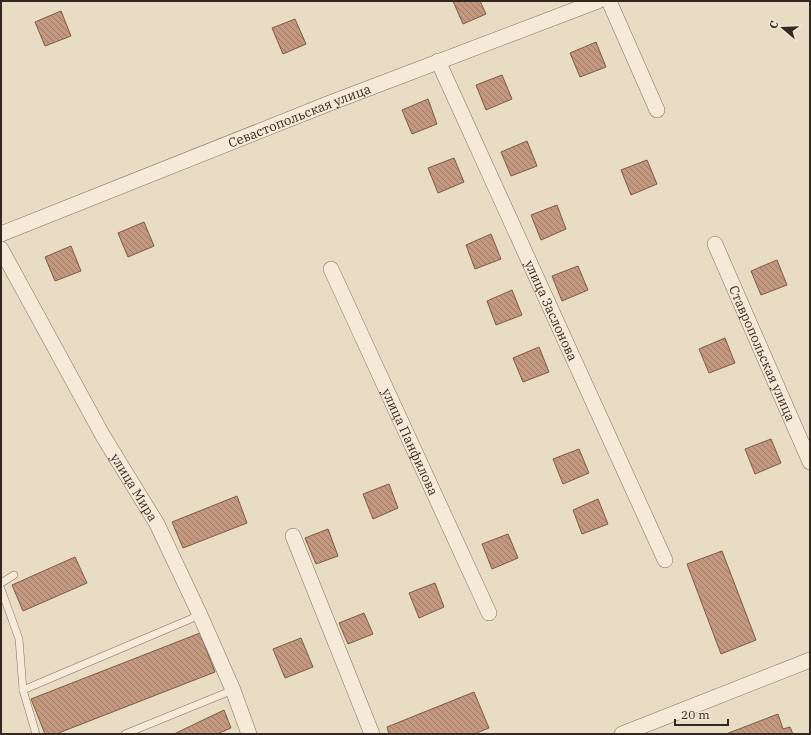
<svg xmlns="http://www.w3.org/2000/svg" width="811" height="735" font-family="'IBM Plex Serif',serif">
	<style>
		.building { fill: url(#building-back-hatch); stroke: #7e5945 }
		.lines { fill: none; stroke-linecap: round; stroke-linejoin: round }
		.service-casing { stroke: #826f5d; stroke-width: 8 }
		.minor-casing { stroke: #826f5d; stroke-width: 16 }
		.service { stroke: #f5ead7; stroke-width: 7 }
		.minor { stroke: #f5ead7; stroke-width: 15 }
		.labels { text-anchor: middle; stroke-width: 3; stroke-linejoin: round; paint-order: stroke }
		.street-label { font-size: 13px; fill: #33281f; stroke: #f1e7d3 }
	</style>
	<defs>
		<pattern id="building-back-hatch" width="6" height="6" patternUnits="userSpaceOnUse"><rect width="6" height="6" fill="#c3987f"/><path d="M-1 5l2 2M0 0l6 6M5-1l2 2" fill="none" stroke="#9f7c67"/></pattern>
	</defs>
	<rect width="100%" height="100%" fill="#e9dcc5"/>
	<!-- building -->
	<g class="building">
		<path d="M453,1H480L486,14L463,24Z"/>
		<path d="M61,11L71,36L45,46L35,22Z"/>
		<path d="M295,19L306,44L283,54L272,28Z"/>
		<path d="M596,42L606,67L580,77L570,53Z"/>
		<path d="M502,75L512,99L486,110L476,85Z"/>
		<path d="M428,99L437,124L412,134L402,110Z"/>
		<path d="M527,141L537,166L511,176L501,152Z"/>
		<path d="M454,158L464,182L438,193L428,168Z"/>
		<path d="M647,160L657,184L631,195L621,170Z"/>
		<path d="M557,205L566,229L541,240L531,215Z"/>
		<path d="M144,222L154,246L128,257L118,233Z"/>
		<path d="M491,234L501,259L475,269L466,245Z"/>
		<path d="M71,246L81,271L55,281L45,257Z"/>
		<path d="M777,260L787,285L761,295L751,271Z"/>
		<path d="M578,266L588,290L562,301L552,276Z"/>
		<path d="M512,290L522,315L496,325L487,301Z"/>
		<path d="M725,338L735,363L709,373L699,349Z"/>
		<path d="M539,347L549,372L523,382L513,358Z"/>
		<path d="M771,439L781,463L755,474L745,449Z"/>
		<path d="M579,449L589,473L563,484L553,459Z"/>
		<path d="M389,484L398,508L373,519L363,494Z"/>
		<path d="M237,496L247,523L183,548L172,522Z"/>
		<path d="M598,499L608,524L582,534L573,510Z"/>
		<path d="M328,529L338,556L316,564L305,538Z"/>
		<path d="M508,534L518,558L492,569L482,544Z"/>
		<path d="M722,551L756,640L721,654L687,564Z"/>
		<path d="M75,557L87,583L23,611L12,585Z"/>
		<path d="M435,583L444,607L419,618L409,593Z"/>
		<path d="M364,613L373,634L348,644L339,623Z"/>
		<path d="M200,633L215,672L56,734H45L31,699Z"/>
		<path d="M301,638L313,667L285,678L273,649Z"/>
		<path d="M474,692L489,728L474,734H389L387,727Z"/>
		<path d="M224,710L231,728L217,734H174Z"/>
		<path d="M778,714L783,729L790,727L793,734H726Z"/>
	</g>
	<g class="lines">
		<!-- service casing -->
		<g class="service-casing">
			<g id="service">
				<path d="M1,583L14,575"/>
				<path d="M1,589L19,639L23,690"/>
				<path d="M36,734L23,690L200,615"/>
				<path d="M125,734L233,690"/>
			</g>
		</g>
		<!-- minor casing -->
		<g class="minor-casing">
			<g id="minor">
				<path d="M609,1L657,110"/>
				<path id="s1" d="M438,61L665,560"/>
				<path id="s2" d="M1,234L330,103L598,1"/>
				<path id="s3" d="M715,244L810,462"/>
				<path id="s4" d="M1,249L103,436L157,524L200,615L233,690L249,734"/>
				<path id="s5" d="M331,269L489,613"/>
				<path d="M293,536L372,734"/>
				<path d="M622,734L810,660"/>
			</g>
		</g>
		<!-- service -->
		<use href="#service" class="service"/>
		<!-- minor -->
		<use href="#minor" class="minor"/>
	</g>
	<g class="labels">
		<!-- street labels -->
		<g class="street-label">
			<text dy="5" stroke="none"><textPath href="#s2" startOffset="321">Севастопольская улица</textPath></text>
			<text dy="5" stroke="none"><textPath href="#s1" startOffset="274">улица Заслонова</textPath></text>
			<text dy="5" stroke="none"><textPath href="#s3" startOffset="119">Ставропольская улица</textPath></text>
			<text dy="5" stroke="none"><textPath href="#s5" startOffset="190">улица Панфилова</textPath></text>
			<text dy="5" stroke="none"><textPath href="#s4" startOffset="273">улица Мира</textPath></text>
		</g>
	</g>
	<!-- border -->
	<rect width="811" height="735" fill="none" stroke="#33281f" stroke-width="4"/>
	<!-- north arrow -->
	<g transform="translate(783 28) rotate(289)" stroke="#f1e7d3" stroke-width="3" paint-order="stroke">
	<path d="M0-3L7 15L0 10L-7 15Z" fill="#33281f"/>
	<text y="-6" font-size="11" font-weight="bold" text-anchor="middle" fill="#33281f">С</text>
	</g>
	<!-- scale -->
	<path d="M675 719v6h53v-6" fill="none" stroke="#33281f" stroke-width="2"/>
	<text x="681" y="719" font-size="12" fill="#33281f" stroke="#f1e7d3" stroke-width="3" paint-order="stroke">20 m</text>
</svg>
